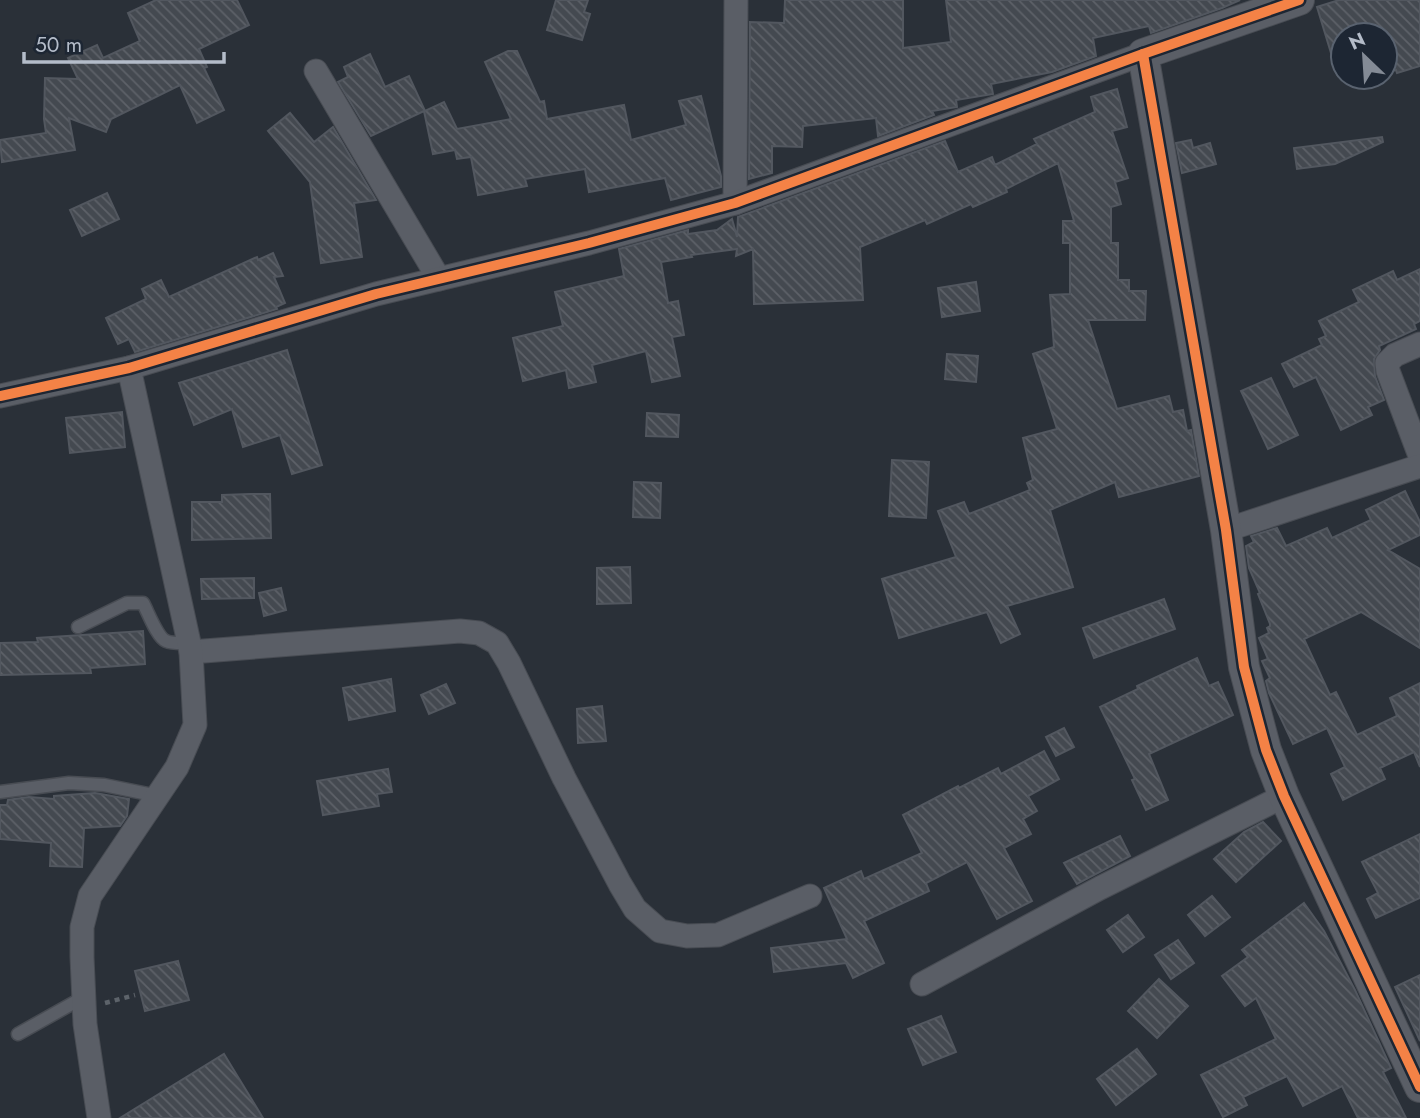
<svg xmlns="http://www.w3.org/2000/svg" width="1420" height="1118" font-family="Jost,sans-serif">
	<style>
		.building { fill: url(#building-back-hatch); stroke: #52575f; stroke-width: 2 }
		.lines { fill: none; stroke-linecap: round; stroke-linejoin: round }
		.service-casing { stroke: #484c53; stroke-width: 15 }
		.minor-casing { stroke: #484c53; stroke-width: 25 }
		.tertiary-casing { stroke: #484c53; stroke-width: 32 }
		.path { stroke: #5d636a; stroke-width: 4.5; stroke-dasharray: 5 5; stroke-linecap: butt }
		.service { stroke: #5a5e66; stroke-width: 12 }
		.minor { stroke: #5a5e66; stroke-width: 23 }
		.tertiary { stroke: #5a5e66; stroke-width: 30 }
		.cycleway-casing { stroke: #1d2633; stroke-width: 15 }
		.cycleway { stroke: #f48246; stroke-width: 10 }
	</style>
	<defs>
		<pattern id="building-back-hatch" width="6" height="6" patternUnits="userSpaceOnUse" patternTransform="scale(1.75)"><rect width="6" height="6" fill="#444950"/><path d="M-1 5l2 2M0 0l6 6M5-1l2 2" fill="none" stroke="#5d6168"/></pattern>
	</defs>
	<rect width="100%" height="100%" fill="#2a3038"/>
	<!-- building -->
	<g class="building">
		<path d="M156,0H237L249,25L199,49L207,67L204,68L224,110L197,123L180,85L111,119L106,132L69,118L75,150L2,162L0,140L46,133L44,119L45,78L78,79L68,58L97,45L103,58L140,41L128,13Z"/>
		<path d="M556,0H588L584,12L590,14L582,40L547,30Z"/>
		<path d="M785,0H903V48L951,42L946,0H1240L1222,8L1151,33L1149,26L1093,38L1096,56L1052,72L991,84L993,94L956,100L957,107L932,111L934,115L878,136L876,118L803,126L802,147L772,146V173L749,179L750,22L784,23Z"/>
		<path d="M1339,0H1420V66L1397,73L1396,70L1385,73V35H1343V75L1338,76L1317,7Z"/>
		<path d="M508,51H517L540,102L544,101L547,119L624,105L631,140L686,125L679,101L701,96L721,176V187L671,200L665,178L589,192L585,169L525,179L527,186L478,195L471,157L457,159L455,150L433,154L424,111L371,136L338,82L348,77L344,67L370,54L385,87L409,76L425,111L444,102L457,129L511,119L485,62Z"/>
		<path d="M1117,89L1127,127L1112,131L1128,178L1115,182L1121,204L1111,207V243H1118V280H1129V291H1146L1145,320H1088L1117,409L1169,396L1173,412L1183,410L1187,431L1191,430L1199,476L1119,497L1115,482L1050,510L1073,587L1007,606L1020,634L1001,643L987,612L899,638L882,579L956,557L938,511L964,502L969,514L1030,490L1027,483L1033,480L1023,438L1057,429L1033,354L1054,347L1050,295L1070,294V243H1063V221H1074L1058,163L1006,189L1007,192L973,207L971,204L927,224L925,220L860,247L863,300L754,304L753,249L736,256L737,249L691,255L692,257L661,262L668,303L678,301L684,335L672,337L680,376L652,382L646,351L592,365L596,382L569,388L566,370L523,381L513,338L563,326L555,292L624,276L619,249L688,230V234L717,230L732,219L737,237L738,217L945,141L958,172L992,157L995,165L1037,144L1034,139L1095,112L1091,97Z"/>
		<path d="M290,113L314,142L333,127L376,200L354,203L362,257L321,263L310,182L268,131Z"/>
		<path d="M1382,137L1383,142L1335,164L1297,169L1294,148Z"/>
		<path d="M1191,140L1193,148L1210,143L1216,164L1182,173L1176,143Z"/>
		<path d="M107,193L119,219L82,236L70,210Z"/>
		<path d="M273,253L283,276L274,277L285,303L276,307L277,309L135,352L129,339L118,344L106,318L146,299L142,289L161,280L169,297L257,257L258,260Z"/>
		<path d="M1420,269V321L1414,324L1416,329L1379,346L1380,350L1374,359L1375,376L1384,400L1368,407L1372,415L1341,430L1316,377L1294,387L1282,364L1322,345L1319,339L1326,336L1319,321L1359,302L1353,290L1393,271L1397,280Z"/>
		<path d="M976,282L980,311L942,317L938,288Z"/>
		<path d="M287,350L322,465L292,474L280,435L243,447L232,409L194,425L179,383Z"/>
		<path d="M947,354L978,356L976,382L945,379Z"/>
		<path d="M1271,378L1298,435L1268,449L1241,391Z"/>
		<path d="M122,412L125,447L70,453L66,418Z"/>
		<path d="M647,413L679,415L678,437L646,436Z"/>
		<path d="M892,460L929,462L926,518L889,516Z"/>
		<path d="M634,482L661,483L660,518L633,517Z"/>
		<path d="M1405,491L1420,522V535L1388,550L1420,569V648L1361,612L1304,639L1330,695L1336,692L1357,735L1397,716L1390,698L1420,683V767L1414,752L1380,768L1385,779L1343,800L1331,774L1345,767L1327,728L1293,744L1269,693L1266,681L1270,678L1262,661L1268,659L1259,638L1269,633L1267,628L1270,626V624L1258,594L1260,593L1249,568L1246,546L1254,542L1251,536L1277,528L1286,546L1327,528L1332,538L1371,520L1366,510Z"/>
		<path d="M250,494H270L271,538L192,540V502H222V495Z"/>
		<path d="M630,567L631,603L597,604V568Z"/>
		<path d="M254,578V598L202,599L201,579Z"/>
		<path d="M281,588L286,610L264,616L259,593Z"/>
		<path d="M1164,599L1175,629L1094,658L1083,628Z"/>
		<path d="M143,631L145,664L90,668L91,673L0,675V643L38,642L37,638Z"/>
		<path d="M1197,658L1209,686L1218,682L1233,715L1149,754L1168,800L1146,810L1132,780L1135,779L1100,707L1138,689L1137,686Z"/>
		<path d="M391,679L395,711L349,720L343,688Z"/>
		<path d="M446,684L455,703L429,714L421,695Z"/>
		<path d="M602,706L606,741L578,743L577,709Z"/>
		<path d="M1064,728L1074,747L1056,756L1046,737Z"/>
		<path d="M1044,751L1059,779L1028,796L1037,811L1023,819L1031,834L1004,848L1032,901L997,919L967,862L926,883L929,891L864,921L884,963L853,978L846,963L774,972L771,948L847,939L824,888L861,871L864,879L922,853L903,815L958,786L959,788L998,768L1001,774Z"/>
		<path d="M388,769L392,792L377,794L379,806L323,815L317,781Z"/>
		<path d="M95,793L129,799L127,816L120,826L84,828L82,867L50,866L51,843L0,839V805H7L8,800L29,797L54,799V796Z"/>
		<path d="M1263,822L1281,841L1236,882L1214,859L1244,832Z"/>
		<path d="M1420,834V898L1376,918L1367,899L1378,893L1362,862Z"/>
		<path d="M1120,836L1130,856L1077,884L1064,863Z"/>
		<path d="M1212,896L1230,917L1205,936L1188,915Z"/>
		<path d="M1304,903L1324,931L1355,990L1391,1068L1383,1072L1406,1118H1358L1342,1086L1303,1106L1287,1076L1243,1097L1247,1105L1223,1117L1201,1075L1276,1039L1256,998L1245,1006L1222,976L1248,957L1242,950Z"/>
		<path d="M1128,915L1144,937L1123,952L1107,930Z"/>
		<path d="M1178,940L1194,963L1171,979L1155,955Z"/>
		<path d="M178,961L189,1000L145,1011L135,971Z"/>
		<path d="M1420,975V1041L1395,987Z"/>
		<path d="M1159,979L1188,1006L1157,1038L1128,1011Z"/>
		<path d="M941,1016L956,1052L923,1065L908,1029Z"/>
		<path d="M1137,1049L1156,1074L1116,1105L1097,1079Z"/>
		<path d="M224,1054L263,1118H120Z"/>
	</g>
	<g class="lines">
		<!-- service casing -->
		<g class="service-casing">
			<g id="service">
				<path d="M78,627L127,603H143C148,612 157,637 166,641C173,644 182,643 189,643"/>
				<path d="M0,792L69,783L104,785L158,796"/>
				<path d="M18,1034L84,997"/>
			</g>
		</g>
		<!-- minor casing -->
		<g class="minor-casing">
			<g id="minor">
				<path d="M316,71L439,279"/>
				<path d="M735,203L736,0"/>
				<path d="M1420,344L1395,355L1387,363L1388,371L1420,456"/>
				<path d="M0,396L129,368L376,294L589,243L735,203L1143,54"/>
				<path d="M1226,530L1420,466"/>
				<path d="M191,652L460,631L479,633L497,643L509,663L564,778L620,884L635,909L660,931L687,936L718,935L810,896"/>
				<path d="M922,984L1100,888L1284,796"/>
				<path d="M99,1118L85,1024L82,957V927L90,896L177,767L195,725L191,652L129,368"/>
			</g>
		</g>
		<!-- tertiary casing -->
		<g class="tertiary-casing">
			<path id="tertiary" d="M1299,0L1143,54L1226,530L1244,667L1266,750L1284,796L1420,1087"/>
		</g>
		<!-- path -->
		<path class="path" d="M105,1003L135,995"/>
		<!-- service -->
		<use href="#service" class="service"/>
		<!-- minor -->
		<use href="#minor" class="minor"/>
		<!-- tertiary -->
		<use href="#tertiary" class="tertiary"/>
		<!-- cycleway casing -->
		<g class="cycleway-casing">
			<g id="cycleway">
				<path d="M1143,54L1226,530L1244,667L1266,750L1284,796L1420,1087"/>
				<path d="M0,396L129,368L376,294L589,243L735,203L1143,54L1299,0"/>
			</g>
		</g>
		<!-- cycleway -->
		<use href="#cycleway" class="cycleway"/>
	</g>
	<!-- north arrow -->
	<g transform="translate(1364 56) rotate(335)"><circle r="33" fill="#1d2633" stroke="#59626f" stroke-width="2"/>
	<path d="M0-5L12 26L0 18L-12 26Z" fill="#848b96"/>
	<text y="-10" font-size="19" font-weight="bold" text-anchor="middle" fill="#b4bcc9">N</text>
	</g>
	<!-- scale -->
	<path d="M24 52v10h200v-10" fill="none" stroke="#b4bcc9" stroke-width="3.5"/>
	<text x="35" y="52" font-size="21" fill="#b4bcc9" stroke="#1d2633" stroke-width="5" paint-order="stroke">50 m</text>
</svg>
